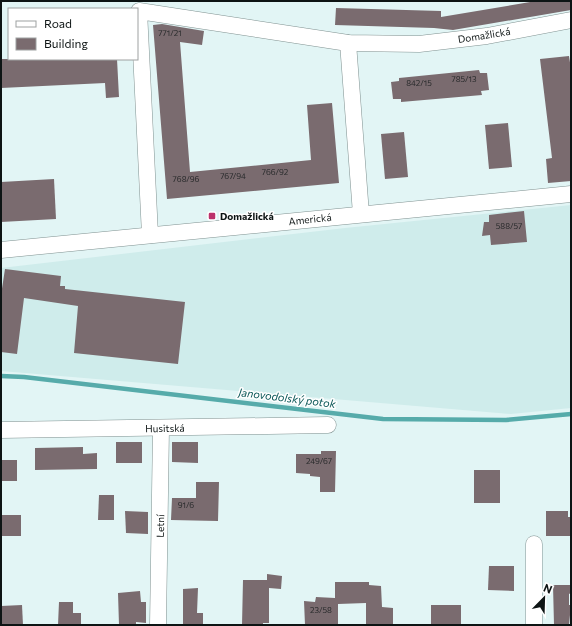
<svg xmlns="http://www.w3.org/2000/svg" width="572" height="626" font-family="Commissioner,sans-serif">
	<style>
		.built { fill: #cfeceb }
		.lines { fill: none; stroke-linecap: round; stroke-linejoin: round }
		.stream { stroke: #56abaa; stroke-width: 4.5 }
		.building { fill: #7a6b6f }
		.minor-casing { stroke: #809291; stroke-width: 17 }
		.minor { stroke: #fff; stroke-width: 16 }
		.poi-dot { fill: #bc326b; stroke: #fff; stroke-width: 1.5 }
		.labels { text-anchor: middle; stroke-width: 3; stroke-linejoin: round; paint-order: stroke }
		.number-label { font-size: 8px; fill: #282a2b }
		.street-label { font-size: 10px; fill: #0d1414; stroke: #fff }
		.poi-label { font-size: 10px; font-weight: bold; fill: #0d1414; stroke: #fff; text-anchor: start }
		.water-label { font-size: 11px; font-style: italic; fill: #075555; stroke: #fff }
	</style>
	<rect width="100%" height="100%" fill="#e2f5f5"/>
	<!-- built -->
	<path class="built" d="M571,205V408L511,414L1,371V268L345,228Z"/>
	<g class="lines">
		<!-- stream -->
		<path class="stream" d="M1,376L24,377L383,419L506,420L571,414"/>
	</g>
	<!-- building -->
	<g class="building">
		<path d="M536,1H571V10L453,30L434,28L335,25L336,8L441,11V17Z"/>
		<path d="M162,24L204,31L202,45L180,42L190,172L311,160L307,105L332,103L339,183L167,199L153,25Z"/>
		<path d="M569,56L571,69V181L548,183L546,159L552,158L540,59Z"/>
		<path d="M1,59H117L119,97L106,98L105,83L1,88Z"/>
		<path d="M479,70L480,73H487L489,90L481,91L482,95L401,102V99H393L391,82L399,81V78Z"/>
		<path d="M508,123L512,167L489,169L485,125Z"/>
		<path d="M404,132L408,177L385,179L381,134Z"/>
		<path d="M54,179L56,219L1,222V182Z"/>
		<path d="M524,211L527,242L491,245L490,235L482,236L484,222H489V215Z"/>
		<path d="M5,269L61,276L60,286H65V289L185,302L178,364L74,353L78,306L24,298L17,354L1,352V295Z"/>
		<rect x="116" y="442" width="26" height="21"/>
		<path d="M172,442H198V463L172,462Z"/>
		<path d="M83,447V454L97,453V469L35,470V448Z"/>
		<path d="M321,451H336L335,492H320V477L310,476V474L296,473V454H321Z"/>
		<rect x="1" y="460" width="16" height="21"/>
		<rect x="474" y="470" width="26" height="33"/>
		<path d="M196,482H219L218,521L171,520L172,498H196Z"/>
		<path d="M99,495H114V520H98Z"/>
		<path d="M125,511L148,512V534L126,533Z"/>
		<path d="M546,511H568V517H571V536H546Z"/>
		<rect x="1" y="515" width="20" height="21"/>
		<path d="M489,566H514V591L488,590Z"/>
		<path d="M267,574L282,576L281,589L269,588V623H263V625H242L243,580H267Z"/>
		<path d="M335,582H369V585L381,586L382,607L393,608V625H366V603L338,604V625H305L304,601L315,602L316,597L335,598Z"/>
		<path d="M553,585H571V593L569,594V605H571L569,625H554Z"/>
		<path d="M198,588L197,613H203V625H183V589Z"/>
		<path d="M140,591L141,602H146V623L136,622V625H119L118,593Z"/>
		<path d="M59,602H73V613H81V625H58Z"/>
		<path d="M22,605L23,625H1V606Z"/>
		<rect x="431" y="605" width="30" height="20"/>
	</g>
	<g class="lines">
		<!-- minor casing -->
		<g class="minor-casing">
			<g id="minor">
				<path d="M348,43L361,214"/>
				<path d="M150,235L139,11L348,43L419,44L487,36L571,20"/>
				<path d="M1,250L571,194"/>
				<path d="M1,430L328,425"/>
				<path d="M158,625L161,428"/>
				<path d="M534,625V544"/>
			</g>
		</g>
		<!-- minor -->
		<use href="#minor" class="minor"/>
	</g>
	<!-- markers -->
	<rect class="poi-dot" x="208" y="212" width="8" height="8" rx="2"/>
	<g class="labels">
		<!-- number labels -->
		<g class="number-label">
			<text x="170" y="36">771/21</text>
			<text x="464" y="82">785/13</text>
			<text x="419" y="86">842/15</text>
			<text x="275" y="175">766/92</text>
			<text x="233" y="179">767/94</text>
			<text x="186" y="182">768/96</text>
			<text x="509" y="229">588/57</text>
			<text x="319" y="464">249/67</text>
			<text x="186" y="508">91/6</text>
			<text x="321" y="613">23/58</text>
		</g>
		<!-- street labels -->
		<g class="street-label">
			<text transform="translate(484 35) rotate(-9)" y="4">Domažlická</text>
			<text transform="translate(310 219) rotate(-6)" y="4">Americká</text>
			<text transform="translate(165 428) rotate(-1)" y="4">Husitská</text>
			<text transform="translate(160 526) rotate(-89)" y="4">Letní</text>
		</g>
		<!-- poi labels -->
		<g class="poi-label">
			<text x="220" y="220">Domažlická</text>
		</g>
		<!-- water labels -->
		<g class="water-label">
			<text transform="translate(287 398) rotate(7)" y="4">Janovodolský potok</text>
		</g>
	</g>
	<!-- border -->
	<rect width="572" height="626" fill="none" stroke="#0d1414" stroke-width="4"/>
	<!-- legend -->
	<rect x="8" y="8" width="130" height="52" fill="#ffffff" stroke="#9ea1a1"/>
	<rect x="16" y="21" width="20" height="6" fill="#ffffff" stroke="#9ea1a1"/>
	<text x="44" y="28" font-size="12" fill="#0d1414">Road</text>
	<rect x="16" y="38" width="20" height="12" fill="#7a6b6f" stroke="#9ea1a1"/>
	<text x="44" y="48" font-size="12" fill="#0d1414">Building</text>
	<!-- north arrow -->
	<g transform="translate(544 598) rotate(23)" stroke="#ffffff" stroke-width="3" paint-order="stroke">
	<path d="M0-3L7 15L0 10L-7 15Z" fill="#0d1414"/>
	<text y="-6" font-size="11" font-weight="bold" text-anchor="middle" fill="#0d1414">N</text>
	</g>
</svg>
